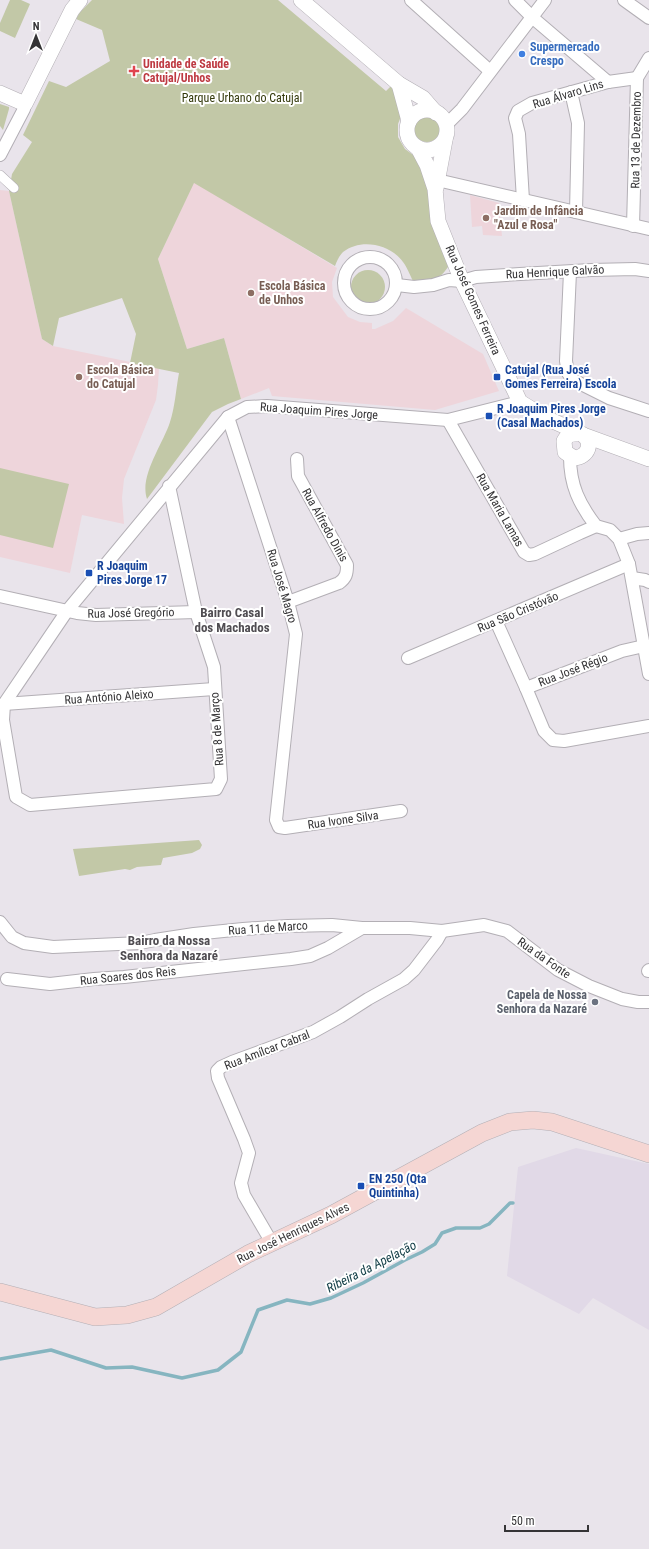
<svg xmlns="http://www.w3.org/2000/svg" width="649" height="1549" font-family="'Roboto Condensed',sans-serif">
	<style>
		.built { fill: #e1d9e7 }
		.education { fill: #eed5db }
		.green { fill: #c2c8a7 }
		.lines { fill: none; stroke-linecap: round; stroke-linejoin: round }
		.stream { stroke: #86b5c0; stroke-width: 3.5 }
		.pedestrian-casing { stroke: #b3afb5; stroke-width: 10 }
		.minor-casing { stroke: #b3afb5; stroke-width: 14 }
		.tertiary-casing { stroke: #b3afb5; stroke-width: 16 }
		.secondary-casing { stroke: #b3afb5; stroke-width: 18 }
		.pedestrian { stroke: #fff; stroke-width: 9 }
		.minor { stroke: #fff; stroke-width: 12 }
		.tertiary { stroke: #fff; stroke-width: 15 }
		.secondary { stroke: #f5d6d3; stroke-width: 17 }
		.shop-dot { fill: #3f7fe0; stroke: #fff; stroke-width: 1.5 }
		.health-dot { fill: #e0444e; stroke: #fff; stroke-width: 1.5 }
		.education-dot { fill: #8d6e63; stroke: #fff; stroke-width: 1.5 }
		.transit-dot { fill: #1a4fb4; stroke: #fff; stroke-width: 1.5 }
		.worship-dot { fill: #6b7280; stroke: #fff; stroke-width: 1.5 }
		.labels { text-anchor: middle; stroke-width: 4; stroke-linejoin: round; paint-order: stroke }
		.shop-label { font-size: 12px; font-weight: bold; fill: #366cbe; stroke: #fff; text-anchor: start }
		.health-label { font-size: 12px; font-weight: bold; fill: #be3a42; stroke: #fff; text-anchor: start }
		.street-label { font-size: 12px; fill: #353436; stroke: #fff }
		.park-label { font-size: 12px; fill: #33390b; stroke: #fff }
		.education-label { font-size: 12px; font-weight: bold; fill: #785e54; stroke: #fff; text-anchor: start }
		.transit-label { font-size: 12px; font-weight: bold; fill: #164399; stroke: #fff; text-anchor: start }
		.worship-label { font-size: 12px; font-weight: bold; fill: #5b616d; stroke: #fff; text-anchor: end }
		.neighbourhood-label { font-size: 13px; font-weight: bold; fill: #504d52; stroke: #fff }
		.water-label { font-size: 13px; font-style: italic; fill: #0f3b44; stroke: #fff }
	</style>
	<rect width="100%" height="100%" fill="#e9e4eb"/>
	<!-- built -->
	<path class="built" d="M576,1148L649,1164V1330L593,1298L579,1314L507,1276L518,1167Z"/>
	<!-- education -->
	<g class="education">
		<path d="M194,182L337,268L332,282L333,297L348,317L360,322L372,323V329H375L393,321L406,308L483,354L499,391L435,410L272,396L269,388L241,399L224,338L187,349L158,259Z"/>
		<path d="M0,190L9,191L42,339L53,346L159,368L158,385L156,400L124,479L122,498L124,524L82,515L70,573L0,557Z"/>
		<path d="M470,195L499,203L502,236L483,235L482,226L472,227Z"/>
	</g>
	<!-- green -->
	<g class="green">
		<path d="M10,0H21L30,4L15,38L0,31V23Z"/>
		<path d="M92,0H278L386,91L391,86L403,111L398,124V137L405,149L420,160L447,259L448,267C437,283 430,280 413,281C410,275 407,267 403,262C390,244 361,238 343,252C339,256 337,261 335,266L194,183L158,259L187,349L224,338L241,399L228,404L212,412L147,499C139,476 163,444 170,422C175,407 176,389 179,373L130,363L136,334L122,298L59,318L53,346L42,339L9,191L12,174L32,142L23,135L49,81L66,87L110,61L102,30L76,19L80,12Z"/>
		<path d="M0,104L9,107V109L3,130L0,126Z"/>
		<circle cx="427" cy="129" r="13"/>
		<circle cx="368" cy="287" r="17"/>
		<path d="M0,468L69,484L53,548L0,535Z"/>
		<path d="M199,840L202,845L200,849L192,853L163,858L161,865L137,867L130,870L125,869L79,876L73,849Z"/>
	</g>
	<g class="lines">
		<!-- stream -->
		<path class="stream" d="M0,1359L51,1350L106,1368L132,1367L182,1378L218,1370L241,1352L258,1310L287,1300L310,1304L331,1298L363,1283L405,1260L422,1252L435,1244L442,1233L456,1228H480L489,1224L510,1203H513"/>
		<!-- pedestrian casing -->
		<g class="pedestrian-casing">
			<path id="pedestrian" d="M0,175L14,188"/>
		</g>
		<!-- minor casing -->
		<g class="minor-casing">
			<g id="minor">
				<path d="M411,0L490,71"/>
				<path d="M515,0L533,18L608,82"/>
				<path d="M624,0L649,18"/>
				<path d="M571,92L578,123L576,212"/>
				<path d="M446,125L462,109L545,0"/>
				<path d="M0,155L24,109L25,104"/>
				<path d="M437,180L649,229"/>
				<path d="M523,200L519,134L515,118L518,111L532,103L608,82L637,78"/>
				<path d="M633,226L637,78L649,58"/>
				<circle cx="370" cy="283" r="26"/>
				<path d="M570,272L566,361L568,373L573,380L609,398L649,411"/>
				<path d="M397,285L414,287L433,285L449,280L462,281L476,277L520,274L591,270L635,269L649,271"/>
				<path d="M228,417L288,602L296,634L276,820L279,827L285,828L401,811"/>
				<path d="M448,420L524,552L529,555L535,554L580,533L596,526"/>
				<path d="M570,457C570,485 579,504 596,526L610,530L619,539L629,564L649,674"/>
				<path d="M169,486L196,612L214,667L221,779L216,789L30,805L16,797L3,720L4,704L67,611L228,417L247,407L267,406L448,420L520,402"/>
				<path d="M619,539L637,534L649,533"/>
				<path d="M632,578L645,580L649,582"/>
				<path d="M0,596L77,613L96,615L196,612"/>
				<path d="M288,602L339,583C346,578 347,574 347,565L298,476L297,459"/>
				<path d="M496,621L526,688L622,651L644,646"/>
				<path d="M408,658L629,564"/>
				<path d="M526,688L544,731L553,740L564,741L649,726"/>
				<path d="M4,704L214,689"/>
				<path d="M0,922L12,937L24,943L53,947L140,943L155,940L194,934L243,929L288,926L332,925L362,928H410L442,931L484,925L507,931L558,970L589,986L622,999L638,1002H649"/>
				<path d="M648,971L649,970"/>
				<path d="M7,979L50,984L94,979L124,977L291,959L310,956L328,948L362,928"/>
				<path d="M272,1243L244,1195L241,1183L249,1153L244,1139L218,1078L217,1071L221,1067L232,1062L313,1032L340,1017L368,999L404,979L414,970L437,940L442,931"/>
			</g>
		</g>
		<!-- tertiary casing -->
		<g class="tertiary-casing">
			<g id="tertiary">
				<path d="M301,0L399,84L423,98L436,113"/>
				<path d="M399,84L409,121"/>
				<path d="M0,93L25,104L72,10L80,0"/>
				<circle cx="427" cy="130" r="20"/>
				<path d="M418,148L427,165L435,189L438,221L462,281L520,402L546,418L582,434C594,443 588,457 574,458L565,452L564,441L568,435L579,433"/>
				<path d="M436,188L445,140"/>
				<path d="M586,436L649,459"/>
			</g>
		</g>
		<!-- secondary casing -->
		<g class="secondary-casing">
			<path id="secondary" d="M0,1292L95,1317L127,1315L156,1307L248,1254L331,1215L482,1133L510,1122L533,1120L552,1122L649,1154"/>
		</g>
		<!-- pedestrian -->
		<use href="#pedestrian" class="pedestrian"/>
		<!-- minor -->
		<use href="#minor" class="minor"/>
		<!-- tertiary -->
		<use href="#tertiary" class="tertiary"/>
		<!-- secondary -->
		<use href="#secondary" class="secondary"/>
	</g>
	<!-- markers -->
	<circle class="shop-dot" cx="522" cy="54" r="4"/>
	<path class="health-dot" d="M132 65h4v4h4v4h-4v4h-4v-4h-4v-4h4z"/>
	<g class="education-dot">
		<circle cx="486" cy="218" r="4"/>
		<circle cx="251" cy="293" r="4"/>
		<circle cx="79" cy="377" r="4"/>
	</g>
	<g class="transit-dot">
		<rect x="493" y="373" width="8" height="8" rx="2"/>
		<rect x="485" y="412" width="8" height="8" rx="2"/>
		<rect x="85" y="569" width="8" height="8" rx="2"/>
		<rect x="357" y="1182" width="8" height="8" rx="2"/>
	</g>
	<circle class="worship-dot" cx="595" cy="1002" r="4"/>
	<g class="labels">
		<!-- shop labels -->
		<g class="shop-label">
			<text x="530" y="51">Supermercado<tspan x="530" dy="14">Crespo</tspan></text>
		</g>
		<!-- health labels -->
		<g class="health-label">
			<text x="143" y="68">Unidade de Saúde<tspan x="143" dy="14">Catujal/Unhos</tspan></text>
		</g>
		<!-- street labels -->
		<g class="street-label">
			<text transform="translate(568 94) rotate(-17)" y="4">Rua Álvaro Lins</text>
			<text transform="translate(636 140) rotate(-89)" y="4">Rua 13 de Dezembro</text>
			<text transform="translate(555 272) rotate(-3)" y="4">Rua Henrique Galvão</text>
			<text transform="translate(473 300) rotate(66)" y="4">Rua José Gomes Ferreira</text>
			<text transform="translate(319 411) rotate(4)" y="4">Rua Joaquim Pires Jorge</text>
			<text transform="translate(500 510) rotate(60)" y="4">Rua Maria Lamas</text>
			<text transform="translate(325 525) rotate(61)" y="4">Rua Alfredo Dinis</text>
			<text transform="translate(282 586) rotate(73)" y="4">Rua José Magro</text>
			<text transform="translate(518 612) rotate(-23)" y="4">Rua São Cristóvão</text>
			<text transform="translate(131 613) rotate(-1)" y="4">Rua José Gregório</text>
			<text transform="translate(573 670) rotate(-21)" y="4">Rua José Régio</text>
			<text transform="translate(109 697) rotate(-4)" y="4">Rua António Aleixo</text>
			<text transform="translate(217 729) rotate(-94)" y="4">Rua 8 de Março</text>
			<text transform="translate(343 820) rotate(-8)" y="4">Rua Ivone Silva</text>
			<text transform="translate(268 928) rotate(-4)" y="4">Rua 11 de Marco</text>
			<text transform="translate(544 958) rotate(35)" y="4">Rua da Fonte</text>
			<text transform="translate(128 976) rotate(-6)" y="4">Rua Soares dos Reis</text>
			<text transform="translate(267 1050) rotate(-21)" y="4">Rua Amílcar Cabral</text>
			<text transform="translate(293 1233) rotate(-26)" y="4">Rua José Henriques Alves</text>
		</g>
		<!-- park labels -->
		<g class="park-label">
			<text x="242" y="102">Parque Urbano do Catujal</text>
		</g>
		<!-- education labels -->
		<g class="education-label">
			<text x="494" y="215">Jardim de Infância<tspan x="494" dy="14">"Azul e Rosa"</tspan></text>
			<text x="259" y="290">Escola Básica<tspan x="259" dy="14">de Unhos</tspan></text>
			<text x="87" y="374">Escola Básica<tspan x="87" dy="14">do Catujal</tspan></text>
		</g>
		<!-- transit labels -->
		<g class="transit-label">
			<text x="505" y="374">Catujal (Rua José<tspan x="505" dy="14">Gomes Ferreira) Escola</tspan></text>
			<text x="497" y="413">R Joaquim Pires Jorge<tspan x="497" dy="14">(Casal Machados)</tspan></text>
			<text x="97" y="570">R Joaquim<tspan x="97" dy="14">Pires Jorge 17</tspan></text>
			<text x="369" y="1183">EN 250 (Qta<tspan x="369" dy="14">Quintinha)</tspan></text>
		</g>
		<!-- worship labels -->
		<g class="worship-label">
			<text x="587" y="999">Capela de Nossa<tspan x="587" dy="14">Senhora da Nazaré</tspan></text>
		</g>
		<!-- neighbourhood labels -->
		<g class="neighbourhood-label">
			<text x="232" y="617">Bairro Casal<tspan x="232" dy="15">dos Machados</tspan></text>
			<text x="169" y="945">Bairro da Nossa<tspan x="169" dy="15">Senhora da Nazaré</tspan></text>
		</g>
		<!-- water labels -->
		<g class="water-label">
			<text transform="translate(371 1266) rotate(-27)" y="5">Ribeira da Apelação</text>
		</g>
	</g>
	<!-- north arrow -->
	<g transform="translate(36 36)" stroke="#ffffff" stroke-width="3" paint-order="stroke">
	<path d="M0-3L7 15L0 10L-7 15Z" fill="#353436"/>
	<text y="-6" font-size="11" font-weight="bold" text-anchor="middle" fill="#353436">N</text>
	</g>
	<!-- scale -->
	<path d="M505 1525v6h83v-6" fill="none" stroke="#353436" stroke-width="2"/>
	<text x="511" y="1525" font-size="12" fill="#353436" stroke="#ffffff" stroke-width="3" paint-order="stroke">50 m</text>
</svg>
